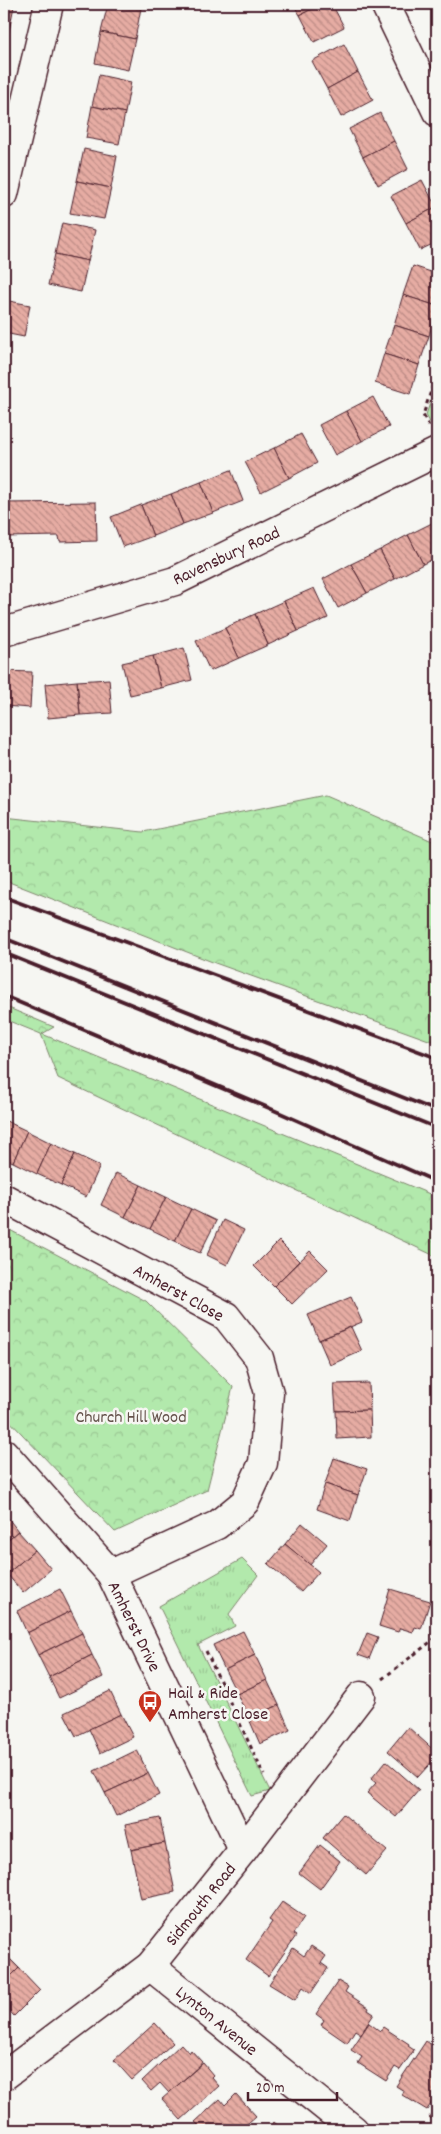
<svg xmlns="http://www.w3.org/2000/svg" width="441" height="2134" font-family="Dekko,sans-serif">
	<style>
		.grass { fill: url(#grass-tufts); stroke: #7e846c }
		.forest { fill: url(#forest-crowns); stroke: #7e846c }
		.building { fill: url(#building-back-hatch); stroke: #4a1f2b }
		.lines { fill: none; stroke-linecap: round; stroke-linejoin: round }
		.minor-casing { stroke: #4a1f2b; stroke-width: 31 }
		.path { stroke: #4a1f2b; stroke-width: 3; stroke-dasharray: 4 4; stroke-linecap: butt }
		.minor { stroke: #f6f6f2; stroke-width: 28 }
		.rail { stroke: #4a1f2b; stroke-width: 4 }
		.labels { text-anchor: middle; stroke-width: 5; stroke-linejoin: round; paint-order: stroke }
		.street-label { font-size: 18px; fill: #4a1f2b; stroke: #f6f6f2 }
		.park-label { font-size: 18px; fill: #64524b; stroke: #f6f6f2 }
		.poi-label { font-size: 18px; fill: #4a1f2b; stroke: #f6f6f2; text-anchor: start }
	</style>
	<defs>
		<pattern id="grass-tufts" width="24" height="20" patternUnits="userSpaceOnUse" patternTransform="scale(1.25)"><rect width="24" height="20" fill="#b2e9ac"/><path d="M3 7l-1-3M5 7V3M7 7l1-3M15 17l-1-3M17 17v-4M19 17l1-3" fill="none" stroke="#9bc794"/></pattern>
		<pattern id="forest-crowns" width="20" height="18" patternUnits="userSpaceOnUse" patternTransform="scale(1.25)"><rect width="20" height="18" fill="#b2e9ac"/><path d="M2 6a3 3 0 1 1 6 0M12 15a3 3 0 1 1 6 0" fill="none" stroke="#9bc794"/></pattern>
		<pattern id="building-back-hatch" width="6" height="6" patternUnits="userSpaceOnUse" patternTransform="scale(1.25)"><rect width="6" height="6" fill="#e6aca3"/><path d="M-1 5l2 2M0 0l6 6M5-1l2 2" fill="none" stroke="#bc8b85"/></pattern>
	</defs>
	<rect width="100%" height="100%" fill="#f6f6f2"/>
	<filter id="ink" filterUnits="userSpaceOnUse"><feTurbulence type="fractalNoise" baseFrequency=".02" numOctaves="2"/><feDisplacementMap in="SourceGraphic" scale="10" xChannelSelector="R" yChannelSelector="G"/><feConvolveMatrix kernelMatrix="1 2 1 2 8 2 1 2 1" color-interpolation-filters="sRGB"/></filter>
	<g filter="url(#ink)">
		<!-- grass -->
		<g class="grass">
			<path d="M437,382V421L431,424L426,415Z"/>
			<path d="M242,1559L258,1575L229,1614L235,1626L198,1645L270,1791L252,1796L159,1606Z"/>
		</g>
		<!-- forest -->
		<g class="forest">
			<path d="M326,795L437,843V1043L215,963L4,880V817L143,832Z"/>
			<path d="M4,1006L54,1027L42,1034L437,1197V1257L58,1078L41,1034L4,1019Z"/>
			<path d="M4,1227L146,1301L233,1387L207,1490L115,1532L4,1415Z"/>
		</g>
		<!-- building -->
		<g class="building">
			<path d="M4,4L14,6L8,36L4,35Z"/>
			<path d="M108,4H120L141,8L135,39L101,32Z"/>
			<path d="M293,4H322L300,15Z"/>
			<path d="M322,4H332L344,27L314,42L300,15Z"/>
			<path d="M101,32L135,39L128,70L95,63Z"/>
			<path d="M344,44L358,72L327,89L312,61Z"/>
			<path d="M358,72L373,100L341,117L327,89Z"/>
			<path d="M99,75L131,82L125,113L92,106Z"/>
			<path d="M92,106L125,113L119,144L86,138Z"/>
			<path d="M380,113L394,141L363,157L349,129Z"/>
			<path d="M394,141L408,169L378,185L363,157Z"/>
			<path d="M84,149L117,156L111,188L77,181Z"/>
			<path d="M422,180L436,207L406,223L391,196Z"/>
			<path d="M77,181L111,188L104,219L70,213Z"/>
			<path d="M436,207L437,242L420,250L406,223Z"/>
			<path d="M62,223L95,230L88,261L55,254Z"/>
			<path d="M55,254L88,261L81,292L48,285Z"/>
			<path d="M413,266L437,274V306L403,295Z"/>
			<path d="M403,295L437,306L429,336L394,325Z"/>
			<path d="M4,300L30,305L24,337L4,333Z"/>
			<path d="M394,325L429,336L419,365L384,354Z"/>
			<path d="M384,354L419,365L410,394L375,383Z"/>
			<path d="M373,397L389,427L362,441L346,411Z"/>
			<path d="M346,411L362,441L335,455L319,425Z"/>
			<path d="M301,434L317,463L289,478L274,448Z"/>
			<path d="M274,448L289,478L261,492L245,462Z"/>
			<path d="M231,470L243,501L213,513L201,482Z"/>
			<path d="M201,482L213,513L183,524L171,494Z"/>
			<path d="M171,494L183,524L153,536L141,505Z"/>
			<path d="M96,502L97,541L60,542L59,536L4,537V503Z"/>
			<path d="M141,505L153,536L123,547L111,517Z"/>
			<path d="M436,521L437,557L423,564L408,535Z"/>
			<path d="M408,535L423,564L395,579L380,550Z"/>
			<path d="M380,550L395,579L367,593L351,564Z"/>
			<path d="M351,564L367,593L338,608L323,579Z"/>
			<path d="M314,588L328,618L298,631L284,601Z"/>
			<path d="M284,601L298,631L268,645L255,614Z"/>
			<path d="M255,614L268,645L239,658L225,628Z"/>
			<path d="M225,628L239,658L210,671L196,641Z"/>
			<path d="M184,648L192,680L161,688L153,656Z"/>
			<path d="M153,656L161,688L130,695L122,663Z"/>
			<path d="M4,671L32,672L30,708L4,706Z"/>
			<path d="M109,679L112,713L80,715L77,681Z"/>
			<path d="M77,681L80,715L48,718L45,684Z"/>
			<path d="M4,1120L27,1131L13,1162L4,1158Z"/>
			<path d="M27,1131L51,1143L37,1174L13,1162Z"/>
			<path d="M51,1143L75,1154L61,1185L37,1174Z"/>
			<path d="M75,1154L100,1166L86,1197L61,1185Z"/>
			<path d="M116,1173L141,1185L125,1217L101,1205Z"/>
			<path d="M141,1185L166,1197L150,1229L125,1217Z"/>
			<path d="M166,1197L191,1209L175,1241L150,1229Z"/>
			<path d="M191,1209L216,1221L200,1253L175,1241Z"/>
			<path d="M223,1220L244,1230L227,1265L207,1255Z"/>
			<path d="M279,1241L299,1261L274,1286L254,1266Z"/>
			<path d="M310,1251L328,1269L292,1304L274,1286Z"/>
			<path d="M351,1297L362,1322L319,1340L308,1315Z"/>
			<path d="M351,1327L362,1351L330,1365L319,1340Z"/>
			<path d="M369,1383L370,1410L336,1411L334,1384Z"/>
			<path d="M370,1410L371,1437L337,1439L336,1411Z"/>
			<path d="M334,1458L367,1469L358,1495L325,1484Z"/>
			<path d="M325,1484L358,1495L350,1521L317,1509Z"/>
			<path d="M4,1513L18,1531L4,1543Z"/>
			<path d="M302,1523L327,1544L310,1565L285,1544Z"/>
			<path d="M18,1531L35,1550L7,1574L4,1570V1543Z"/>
			<path d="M285,1544L319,1572L301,1592L268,1564Z"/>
			<path d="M35,1550L51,1569L23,1593L7,1574Z"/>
			<path d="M60,1589L71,1611L27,1633L17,1611Z"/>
			<path d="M390,1589L430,1601L421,1629L415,1627L413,1632L400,1628L398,1632L379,1626Z"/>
			<path d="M71,1611L82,1633L38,1655L27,1633Z"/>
			<path d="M243,1631L255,1655L225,1670L213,1645Z"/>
			<path d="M82,1633L92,1655L49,1677L38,1655Z"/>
			<path d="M367,1633L378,1637L369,1659L358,1655Z"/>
			<path d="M92,1655L103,1677L59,1698L49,1677Z"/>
			<path d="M255,1655L267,1680L237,1694L225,1670Z"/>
			<path d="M267,1680L279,1705L249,1719L237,1694Z"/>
			<path d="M110,1691L121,1714L76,1736L64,1713Z"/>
			<path d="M279,1705L290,1730L260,1744L249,1719Z"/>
			<path d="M121,1714L133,1737L100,1753L89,1729Z"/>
			<path d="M408,1727L437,1753V1756L418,1777L388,1751Z"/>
			<path d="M137,1750L148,1773L105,1793L94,1771Z"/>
			<path d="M386,1761L419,1790L396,1817L367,1793L376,1783L371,1779Z"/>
			<path d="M148,1773L159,1795L116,1816L105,1793Z"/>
			<path d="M343,1814L387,1851L366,1875L323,1838Z"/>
			<path d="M160,1818L165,1843L131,1850L125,1825Z"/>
			<path d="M165,1843L175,1892L141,1899L131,1850Z"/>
			<path d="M320,1845L340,1861L320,1889L299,1873Z"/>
			<path d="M282,1902L304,1917L293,1934L296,1936L268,1976L246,1960L272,1922L269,1920Z"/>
			<path d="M311,1946L326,1956L321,1963L328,1968L311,1993L303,1987L295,2000L269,1984L293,1948L304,1956Z"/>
			<path d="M4,1953L19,1968L4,1983Z"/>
			<path d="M19,1968L40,1990L14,2016L4,2005V1983Z"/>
			<path d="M338,1981L348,1987L345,1992L369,2008L368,2010L374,2014L361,2034L355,2030L347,2043L321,2025L324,2020L316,2014Z"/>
			<path d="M155,2023L173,2043L132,2080L114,2060Z"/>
			<path d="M369,2023L380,2031L383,2027L409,2044L408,2046L414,2050L400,2070L395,2067L386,2081L358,2063L362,2057L351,2050Z"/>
			<path d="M426,2041L437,2049V2094L427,2110L402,2095L404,2091L396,2086Z"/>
			<path d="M181,2044L189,2053L191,2050L202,2062L200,2065L169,2093L160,2083L151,2091L142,2081Z"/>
			<path d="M203,2063L213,2075L211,2077L219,2086L181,2120L162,2099Z"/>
			<path d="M236,2094L256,2116L240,2130H203L195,2122L220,2099L225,2105Z"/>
			<path d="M437,2106V2123L429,2117Z"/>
			<path d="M274,2122L283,2130H267Z"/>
		</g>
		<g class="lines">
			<!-- minor casing -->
			<g class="minor-casing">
				<g id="minor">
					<path d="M385,4L437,112"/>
					<path d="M4,194L49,4"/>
					<path d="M4,632L175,581L437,452"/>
					<path d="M4,1198L226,1316L259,1358L269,1393L263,1463L245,1502L217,1525L111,1574"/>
					<path d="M4,1453L111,1574L243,1850"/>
					<path d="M150,1966L354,2130"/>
					<path d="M4,2076L150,1966L243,1850L361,1696"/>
				</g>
			</g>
			<!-- path -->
			<g class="path">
				<path d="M429,426L423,415L437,373"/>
				<path d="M206,1651L264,1775"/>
				<path d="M382,1679L437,1637"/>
			</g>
			<!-- minor -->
			<use href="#minor" class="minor"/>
			<!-- rail -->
			<g class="rail">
				<path d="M4,897L437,1058"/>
				<path d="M4,938L437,1111"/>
				<path d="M4,953L437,1128"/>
				<path d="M4,996L269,1108L437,1182"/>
			</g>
		</g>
	</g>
	<!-- icons -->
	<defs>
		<g id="bus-pin" transform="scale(1.25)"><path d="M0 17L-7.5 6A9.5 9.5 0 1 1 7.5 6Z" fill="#c8321e" stroke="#f6f6f2"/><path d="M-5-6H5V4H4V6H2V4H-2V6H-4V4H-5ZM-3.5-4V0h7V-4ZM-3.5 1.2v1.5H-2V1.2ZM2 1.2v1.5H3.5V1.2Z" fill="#fff"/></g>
	</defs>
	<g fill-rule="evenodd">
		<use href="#bus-pin" x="150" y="1702"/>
	</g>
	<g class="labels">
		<!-- street labels -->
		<g class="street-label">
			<text transform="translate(226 555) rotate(-25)" y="6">Ravensbury Road</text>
			<text transform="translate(179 1292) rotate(29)" y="6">Amherst Close</text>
			<text transform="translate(135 1626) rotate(64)" y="6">Amherst Drive</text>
			<text transform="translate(200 1904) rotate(-51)" y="6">Sidmouth Road</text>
			<text transform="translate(217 2020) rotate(39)" y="6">Lynton Avenue</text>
		</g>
		<!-- park labels -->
		<g class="park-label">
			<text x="131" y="1422">Church Hill Wood</text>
		</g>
		<!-- poi labels -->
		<g class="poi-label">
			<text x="168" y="1698">Hail &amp; Ride<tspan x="168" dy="21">Amherst Close</tspan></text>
		</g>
	</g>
	<!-- margin -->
	<rect width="441" height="2134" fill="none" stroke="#f6f6f2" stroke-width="20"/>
	<rect x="10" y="10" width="421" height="2114" fill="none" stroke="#4a1f2b" stroke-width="2" filter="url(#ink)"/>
	<!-- scale -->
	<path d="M248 2092v8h89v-8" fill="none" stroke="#4a1f2b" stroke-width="2.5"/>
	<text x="256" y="2092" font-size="15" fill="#4a1f2b" stroke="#f6f6f2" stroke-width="4" paint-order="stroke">20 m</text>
</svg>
